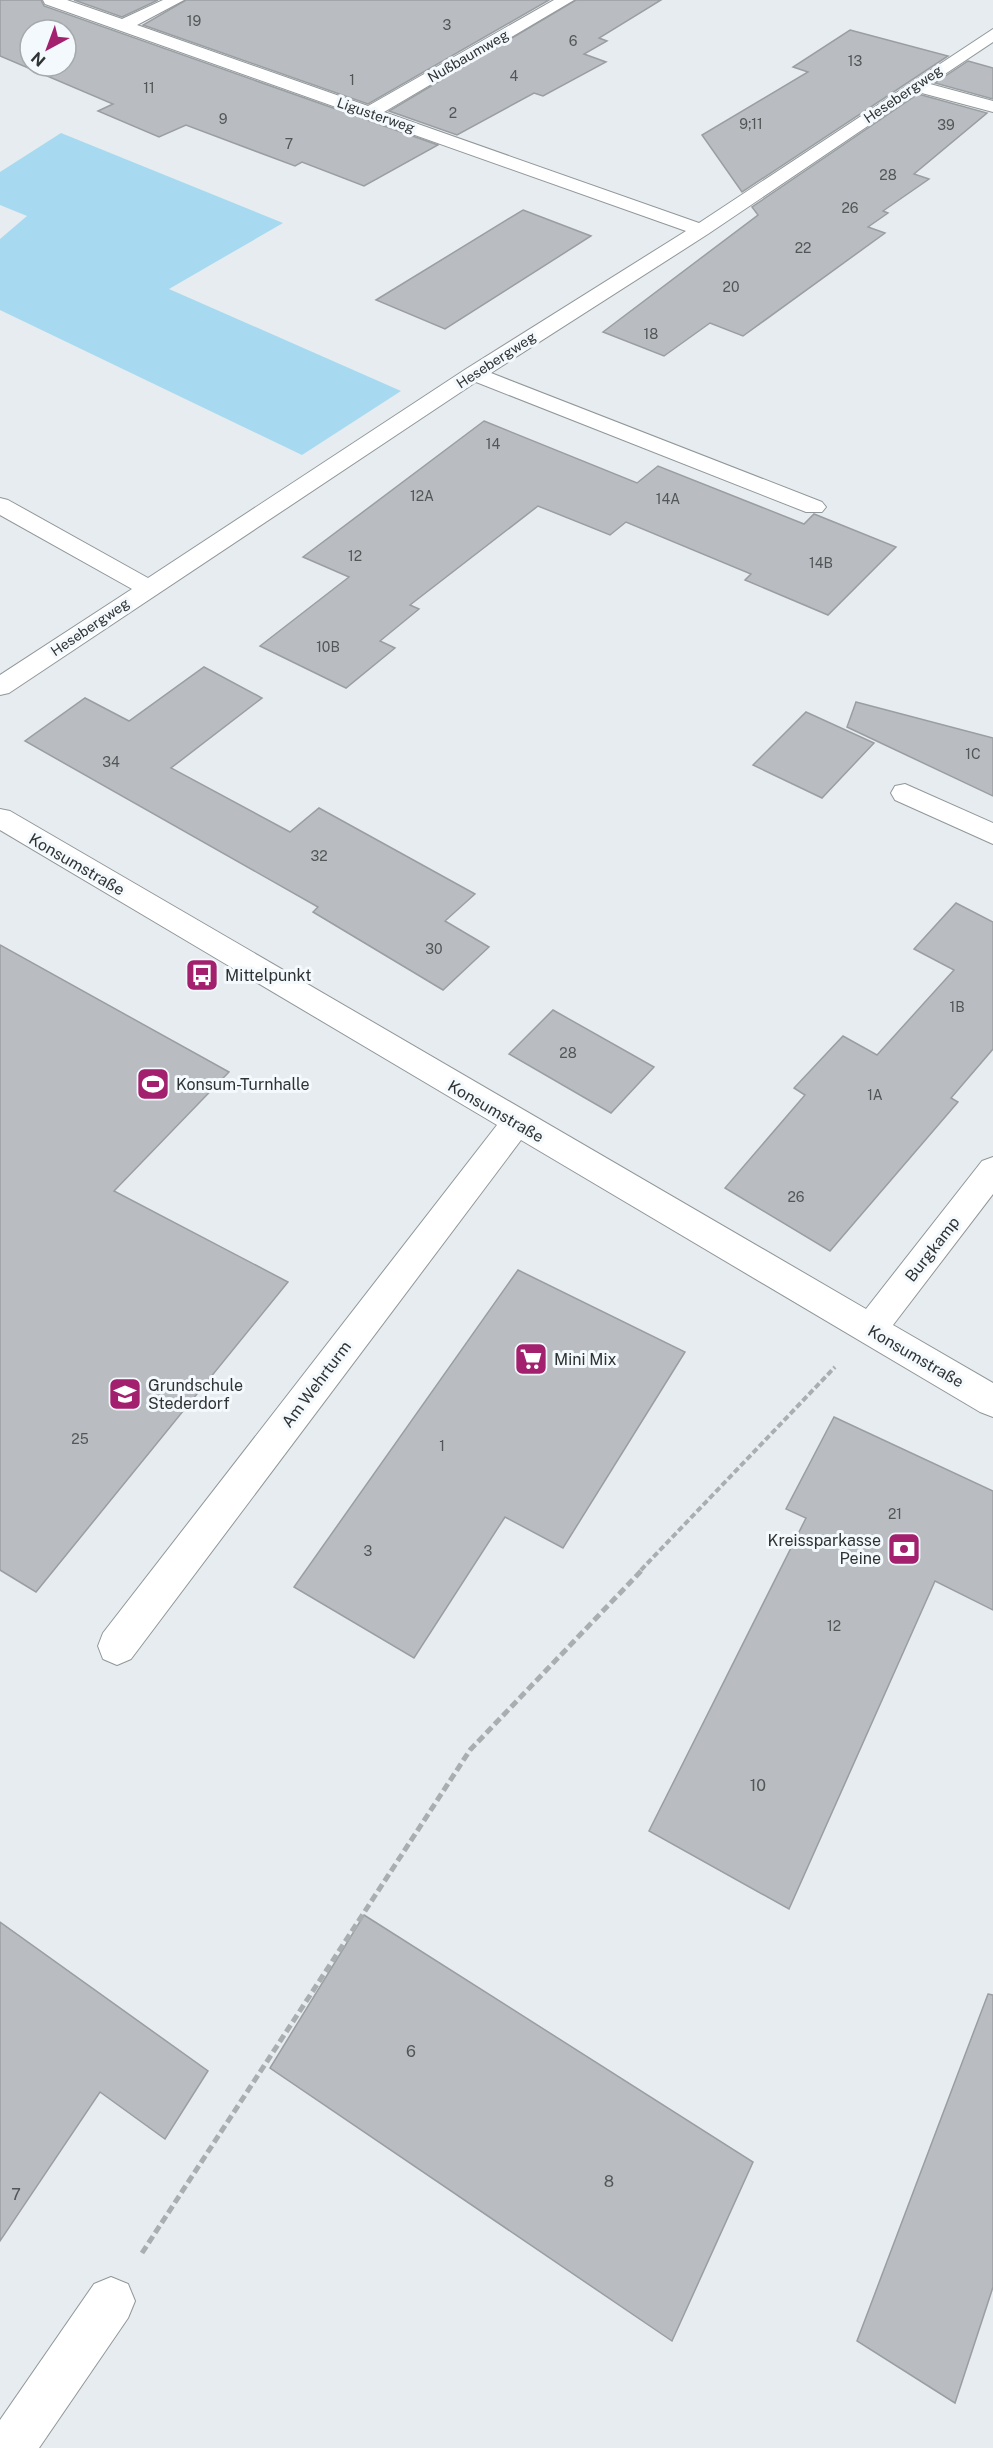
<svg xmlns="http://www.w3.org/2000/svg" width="993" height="2448" font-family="'Public Sans',sans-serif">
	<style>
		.green { fill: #a7daf0 }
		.building { fill: #b9bdc1; stroke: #9a9ea2; stroke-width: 1.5; fill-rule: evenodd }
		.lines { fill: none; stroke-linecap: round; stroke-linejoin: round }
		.minor-casing { stroke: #919799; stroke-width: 2 }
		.path-far1 { stroke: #a9aeb0; stroke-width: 4; stroke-dasharray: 6 3; stroke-linecap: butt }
		.path { stroke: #a9aeb0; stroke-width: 5; stroke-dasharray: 8 4; stroke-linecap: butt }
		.minor { fill: #fff; fill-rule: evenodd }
		.labels { text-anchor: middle; stroke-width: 6; stroke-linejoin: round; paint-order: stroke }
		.number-label { font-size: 14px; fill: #525657 }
		.far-street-label { font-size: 14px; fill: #303334; stroke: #f3f9fc }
		.street-label { font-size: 16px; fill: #303334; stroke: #f3f9fc }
		.poi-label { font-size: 16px; fill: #303334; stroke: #f3f9fc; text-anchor: start }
		.near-number-label { font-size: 16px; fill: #525657 }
	</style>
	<rect width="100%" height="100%" fill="#e6ecef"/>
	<!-- green -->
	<path class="green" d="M61,133L283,223L169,289L401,391L302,455L0,310V239L27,216L0,205V172Z"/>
	<!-- building -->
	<g class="building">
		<path d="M0,0H41L44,6L438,145L364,186L302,162L295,166L186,125L159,137L98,111L113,104L0,56ZM30,30H66V66H30Z"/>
		<path d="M74,0H158L122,17Z"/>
		<path d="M186,0H549L368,104L143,25Z"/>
		<path d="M576,0H661L599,38L607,41L584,54L606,62L543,96L534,93L457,135L389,111Z"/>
		<path d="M850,30L948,56L742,192L702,135L808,72L793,67Z"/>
		<path d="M968,61L993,68V99L935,83Z"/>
		<path d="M918,94L987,113L914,174L929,179L883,211L888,213L868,227L885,233L743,336L710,323L664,356L603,332L758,215L752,207Z"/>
		<path d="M523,210L591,236L445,329L376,300Z"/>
		<path d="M484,421L637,483L658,466L804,524L814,514L896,547L828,615L745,580L751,574L626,522L610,535L538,506L410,605L419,609L380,641L395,648L346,688L260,646L349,577L303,557Z"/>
		<path d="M204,667L262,698L171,768L290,832L319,808L475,894L445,921L489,947L443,990L313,912L318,907L25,741L85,698L129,721Z"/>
		<path d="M856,702L993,738V796L847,727Z"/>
		<path d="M806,712L874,743L822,798L753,765Z"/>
		<path d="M956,903L993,922V1049L951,1098L958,1102L830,1251L725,1188L805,1095L794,1088L843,1036L877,1055L954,970L914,949Z"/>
		<path d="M0,945L229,1072L114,1191L288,1282L36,1592L0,1570Z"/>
		<path d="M553,1010L654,1067L611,1113L509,1054Z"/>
		<path d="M518,1270L685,1352L563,1548L505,1517L414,1658L294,1587Z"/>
		<path d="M834,1417L993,1491V1610L935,1581L789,1909L649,1831L806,1518L786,1509Z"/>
		<path d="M364,1915L753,2162L672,2341L270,2068Z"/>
		<path d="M0,1922L208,2071L165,2139L100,2092L0,2241Z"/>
		<path d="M988,1994L993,1995V2287L955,2403L857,2341Z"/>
	</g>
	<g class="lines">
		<!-- minor casing -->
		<g class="minor-casing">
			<g id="minor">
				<path d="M43,0H67L122,19L163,0H184L137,25L368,106L554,0H574L384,112L699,223L993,29V42L930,84L993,101V112L918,92L708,234L491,373L822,502L826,507L822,512H806L476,382L9,693L0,695V675L132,589L0,515V498L8,500L148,578L466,369L686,231L45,4Z"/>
				<path d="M905,784L993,823V844L895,800L891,793L895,786Z"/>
				<path d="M0,809L10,811L866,1309L982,1161L993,1157V1194L893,1325L993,1383V1417L980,1412L521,1140L131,1659L117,1665L103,1659L98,1646L103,1633L497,1125L0,830Z"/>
				<path d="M111,2277L128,2284L135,2301L128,2318L39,2448H0V2420L94,2284Z"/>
			</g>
		</g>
		<!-- path-far1 -->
		<path class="path-far1" d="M641,1570L835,1367"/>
		<!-- path -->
		<path class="path" d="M142,2253L470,1750L643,1569"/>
		<!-- minor -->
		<use href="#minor" class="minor"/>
	</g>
	<!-- icons -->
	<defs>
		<g id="bus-square" transform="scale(1.725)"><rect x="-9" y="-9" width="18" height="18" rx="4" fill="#a3206e" stroke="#f3f9fc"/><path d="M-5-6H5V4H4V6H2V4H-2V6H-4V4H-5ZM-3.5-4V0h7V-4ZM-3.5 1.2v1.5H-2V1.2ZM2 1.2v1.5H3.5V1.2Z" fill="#fff"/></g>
		<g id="stadium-square" transform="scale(1.725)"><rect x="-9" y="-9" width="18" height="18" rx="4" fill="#a3206e" stroke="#f3f9fc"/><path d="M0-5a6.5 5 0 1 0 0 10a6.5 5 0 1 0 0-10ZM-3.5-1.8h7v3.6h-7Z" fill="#fff"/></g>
		<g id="supermarket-square" transform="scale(1.725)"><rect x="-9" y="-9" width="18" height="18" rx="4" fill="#a3206e" stroke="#f3f9fc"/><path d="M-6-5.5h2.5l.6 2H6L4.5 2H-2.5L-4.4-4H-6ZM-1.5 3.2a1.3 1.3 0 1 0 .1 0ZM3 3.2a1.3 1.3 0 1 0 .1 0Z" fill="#fff"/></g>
		<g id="school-square" transform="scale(1.725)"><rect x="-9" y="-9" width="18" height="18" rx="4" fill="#a3206e" stroke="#f3f9fc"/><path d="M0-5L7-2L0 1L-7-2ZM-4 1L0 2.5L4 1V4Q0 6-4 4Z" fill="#fff"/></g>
		<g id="bank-square" transform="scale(1.725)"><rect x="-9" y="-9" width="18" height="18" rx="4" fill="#a3206e" stroke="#f3f9fc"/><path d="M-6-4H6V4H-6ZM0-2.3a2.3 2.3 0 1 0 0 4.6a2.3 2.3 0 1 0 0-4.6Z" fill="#fff"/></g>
	</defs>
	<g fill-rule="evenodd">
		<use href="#bus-square" x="202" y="975"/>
		<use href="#stadium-square" x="153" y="1084"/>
		<use href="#supermarket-square" x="531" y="1359"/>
		<use href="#school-square" x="125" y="1394"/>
		<use href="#bank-square" x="904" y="1549"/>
	</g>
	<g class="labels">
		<!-- number labels -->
		<g class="number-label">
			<text x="194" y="26">19</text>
			<text x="447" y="30">3</text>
			<text x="573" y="46">6</text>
			<text x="855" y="66">13</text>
			<text x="514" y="81">4</text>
			<text x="352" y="85">1</text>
			<text x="149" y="93">11</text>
			<text x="453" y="118">2</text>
			<text x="223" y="124">9</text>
			<text x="751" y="129">9;11</text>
			<text x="946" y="130">39</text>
			<text x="289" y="149">7</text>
			<text x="888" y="180">28</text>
			<text x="850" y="213">26</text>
			<text x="803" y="253">22</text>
			<text x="731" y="292">20</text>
			<text x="651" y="339">18</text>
			<text x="493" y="449">14</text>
			<text x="422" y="501">12A</text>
			<text x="668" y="504">14A</text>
			<text x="355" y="561">12</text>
			<text x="821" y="568">14B</text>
			<text x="328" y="652">10B</text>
			<text x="973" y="759">1C</text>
			<text x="111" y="767">34</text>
			<text x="319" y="861">32</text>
			<text x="434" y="954">30</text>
			<text x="957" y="1012">1B</text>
			<text x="568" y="1058">28</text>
			<text x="875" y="1100">1A</text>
			<text x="796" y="1202">26</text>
			<text x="80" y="1444">25</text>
			<text x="442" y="1451">1</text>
			<text x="895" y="1519">21</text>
			<text x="368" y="1556">3</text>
			<text x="834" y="1631">12</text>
		</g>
		<!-- far-street labels -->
		<g class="far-street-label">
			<text transform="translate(468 56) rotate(-30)" y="5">Nußbaumweg</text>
			<text transform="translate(903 94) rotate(-34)" y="5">Hesebergweg</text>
			<text transform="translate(376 115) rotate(19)" y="5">Ligusterweg</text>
			<text transform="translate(496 360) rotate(-33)" y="5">Hesebergweg</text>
			<text transform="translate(90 627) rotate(-34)" y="5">Hesebergweg</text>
		</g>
		<!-- street labels -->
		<g class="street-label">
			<text transform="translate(77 864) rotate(30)" y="6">Konsumstraße</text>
			<text transform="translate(496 1111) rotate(30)" y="6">Konsumstraße</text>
			<text transform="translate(932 1249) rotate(-52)" y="6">Burgkamp</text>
			<text transform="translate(916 1356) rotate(30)" y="6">Konsumstraße</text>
			<text transform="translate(316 1384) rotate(-53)" y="6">Am Wehrturm</text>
		</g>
		<!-- poi labels -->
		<g class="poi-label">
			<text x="225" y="981">Mittelpunkt</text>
			<text x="176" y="1090">Konsum-Turnhalle</text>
			<text x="554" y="1365">Mini Mix</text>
			<text x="148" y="1391">Grundschule<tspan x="148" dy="18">Stederdorf</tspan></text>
			<text x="881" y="1546" text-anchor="end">Kreissparkasse<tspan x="881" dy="18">Peine</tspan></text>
		</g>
		<!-- near-number labels -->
		<g class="near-number-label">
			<text x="758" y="1791">10</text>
			<text x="411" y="2057">6</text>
			<text x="609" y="2187">8</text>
			<text x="16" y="2200">7</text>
		</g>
	</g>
	<!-- north arrow -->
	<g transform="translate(48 48) rotate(221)"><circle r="28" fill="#f3f9fc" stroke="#a5aaac" stroke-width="1.5"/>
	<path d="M0-4.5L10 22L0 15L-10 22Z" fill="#a3206e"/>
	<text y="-9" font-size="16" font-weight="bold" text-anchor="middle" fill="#303334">N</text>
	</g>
</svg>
